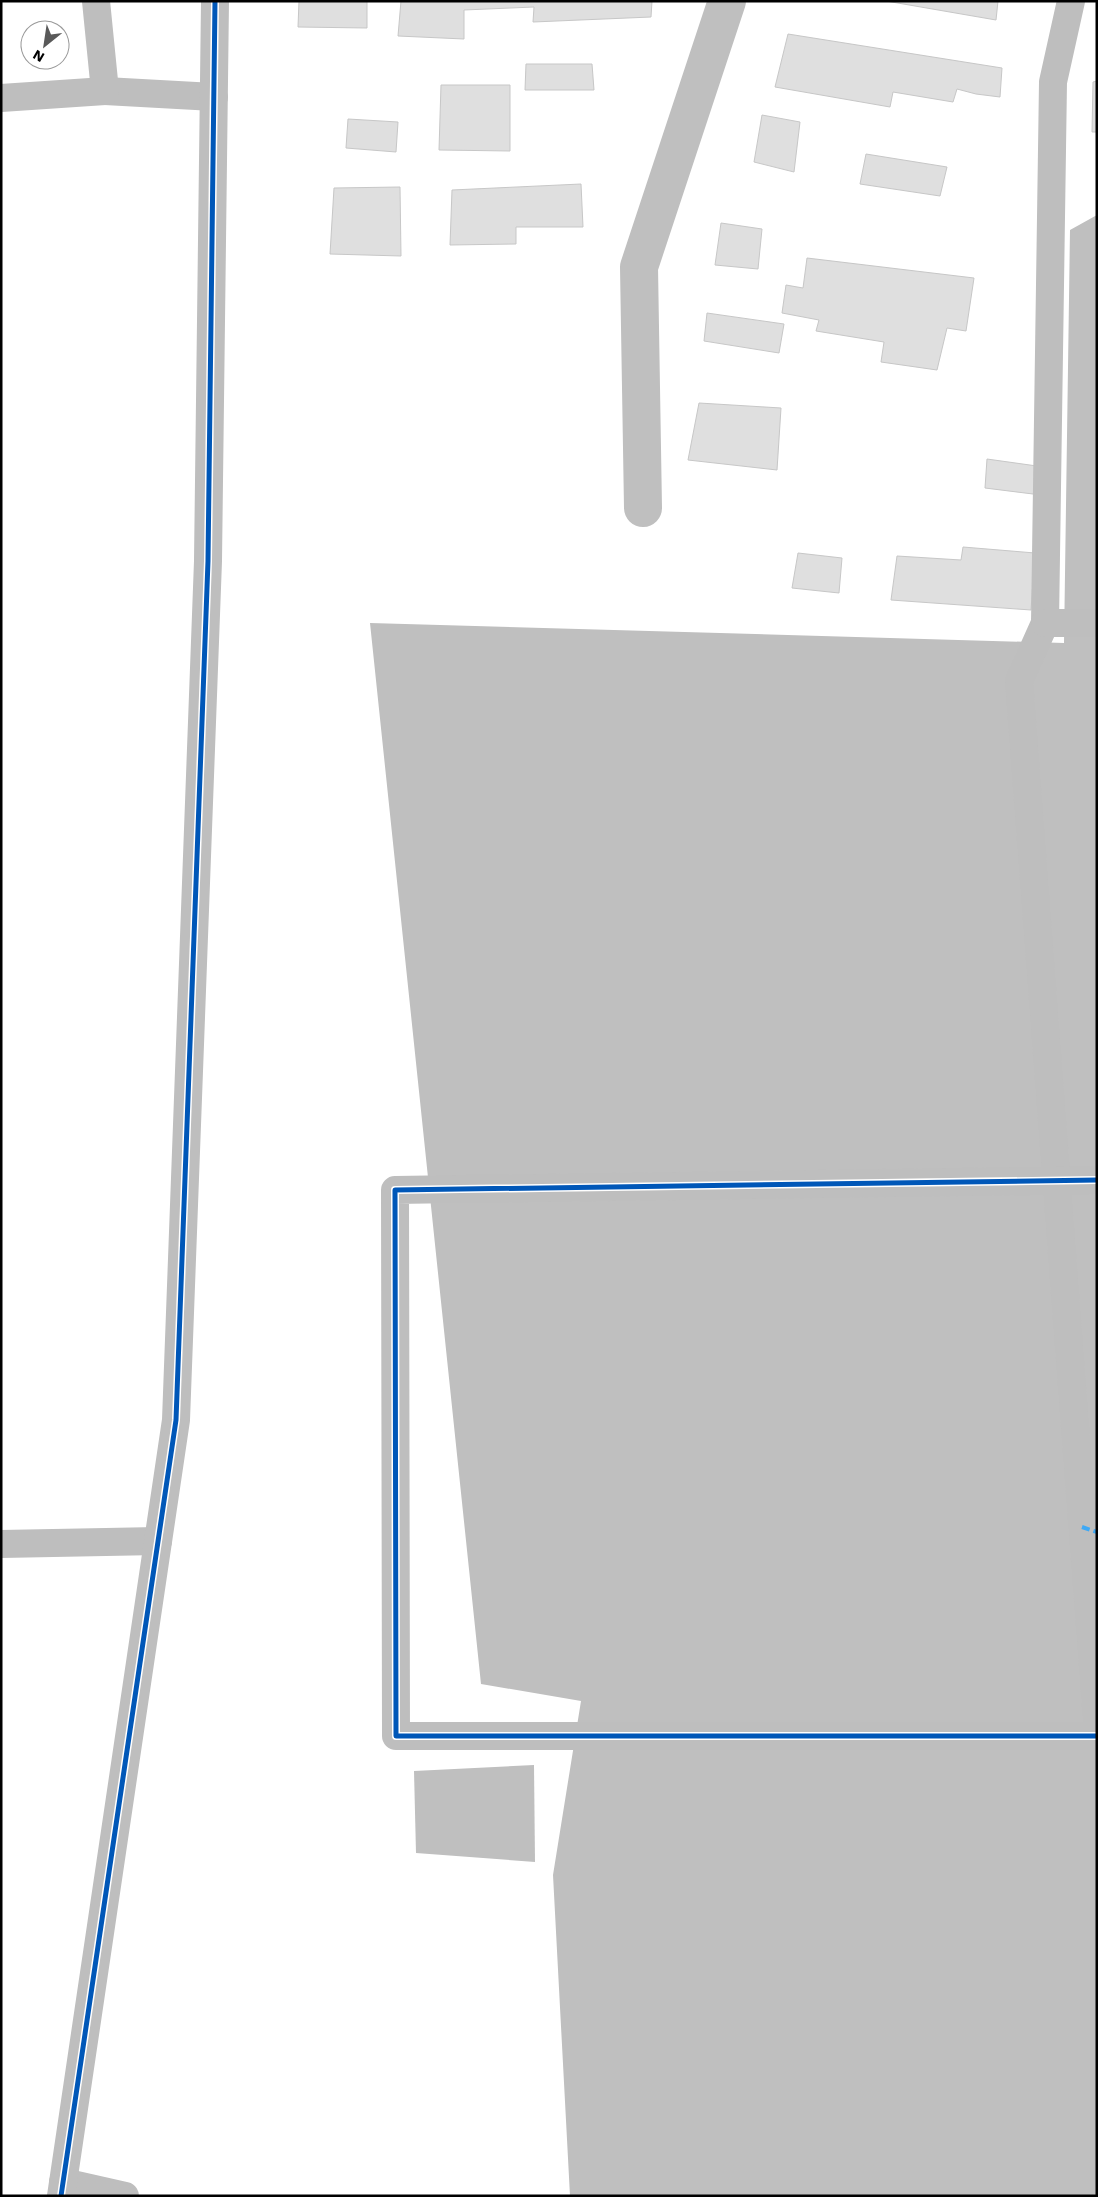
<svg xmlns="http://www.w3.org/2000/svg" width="1098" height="2197" font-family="'Work Sans',sans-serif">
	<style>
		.water { fill: #bfbfbf }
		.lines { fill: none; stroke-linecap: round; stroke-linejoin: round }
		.canal { stroke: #bfbfbf; stroke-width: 38 }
		.building { fill: #dfdfdf; stroke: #c7c7c7 }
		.minor { stroke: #bebebe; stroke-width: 28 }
		.quiet { stroke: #3fa9f5; stroke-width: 4; stroke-dasharray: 8 4; stroke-linecap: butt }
		.cycleway-casing { stroke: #fff; stroke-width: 8 }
		.cycleway { stroke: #0057b8; stroke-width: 5 }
	</style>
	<rect width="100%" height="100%" fill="#fff"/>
	<!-- water -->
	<g class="water">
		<path d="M1097,215V2196H570L553,1875L581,1701L481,1684L370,623L1064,643L1070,230Z"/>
		<path d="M534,1765L535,1862L416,1853L414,1771Z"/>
	</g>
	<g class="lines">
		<!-- canal -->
		<path class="canal" d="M643,508L639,267L727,1"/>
	</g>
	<!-- building -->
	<g class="building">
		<path d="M299,1H367V28L298,27Z"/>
		<path d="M401,1H652L651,17L533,22L534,7L464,10V39L398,36Z"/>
		<path d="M886,1H998L996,20Z"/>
		<path d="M788,34L1002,68L1000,97L976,94L957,89L953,102L893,92L890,107L775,87Z"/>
		<path d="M526,64H592L594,90H525Z"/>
		<path d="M1097,81V132H1092L1093,82Z"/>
		<path d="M441,85H510V151L439,150Z"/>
		<path d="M762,115L800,122L794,172L754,162Z"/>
		<path d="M348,119L398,122L396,152L346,148Z"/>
		<path d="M866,154L947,167L940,196L860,184Z"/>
		<path d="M581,184L583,227H516V244L450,245L452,190Z"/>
		<path d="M400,187L401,256L330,254L334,188Z"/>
		<path d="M721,223L762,229L758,269L715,265Z"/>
		<path d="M807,258L974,278L966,331L947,328L937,370L881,362L884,342L816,331L819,320L782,313L786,285L803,288Z"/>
		<path d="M707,313L784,324L779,353L704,341Z"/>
		<path d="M699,403L781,408L777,470L688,460Z"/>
		<path d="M987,459L1044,467L1041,495L985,488Z"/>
		<path d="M963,547L1035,553L1031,610L891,600L897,556L961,560Z"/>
		<path d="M798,553L842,558L839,593L792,588Z"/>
	</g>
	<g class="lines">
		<!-- minor -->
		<g class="minor">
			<path d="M1071,1L1053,82L1045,623L1019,681L1097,1720"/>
			<path d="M105,91L214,97"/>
			<path d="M1,98L105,91L96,1"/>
			<path d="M1045,623H1097"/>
			<path d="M1097,1180L395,1190L396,1736H1097"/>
			<path d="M1,1544L158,1541"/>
			<path d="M63,2182L125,2196"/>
			<path d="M61,2196L176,1420L208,561L215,1"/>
		</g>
		<!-- quiet -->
		<path class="quiet" d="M1082,1527L1097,1532"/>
		<!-- cycleway casing -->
		<g class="cycleway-casing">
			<g id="cycleway">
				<path d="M1097,1180L395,1190L396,1736H1097"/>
				<path d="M61,2196L176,1420L208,561L215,1"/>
			</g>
		</g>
		<!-- cycleway -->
		<use href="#cycleway" class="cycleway"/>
	</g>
	<!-- border -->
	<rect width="1098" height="2197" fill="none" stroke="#000000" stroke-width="5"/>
	<!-- north arrow -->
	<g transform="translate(45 45) rotate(210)"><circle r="24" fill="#ffffff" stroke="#999999"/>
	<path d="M0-4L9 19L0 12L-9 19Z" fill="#595959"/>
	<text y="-8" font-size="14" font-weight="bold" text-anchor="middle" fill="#000000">N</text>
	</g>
</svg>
